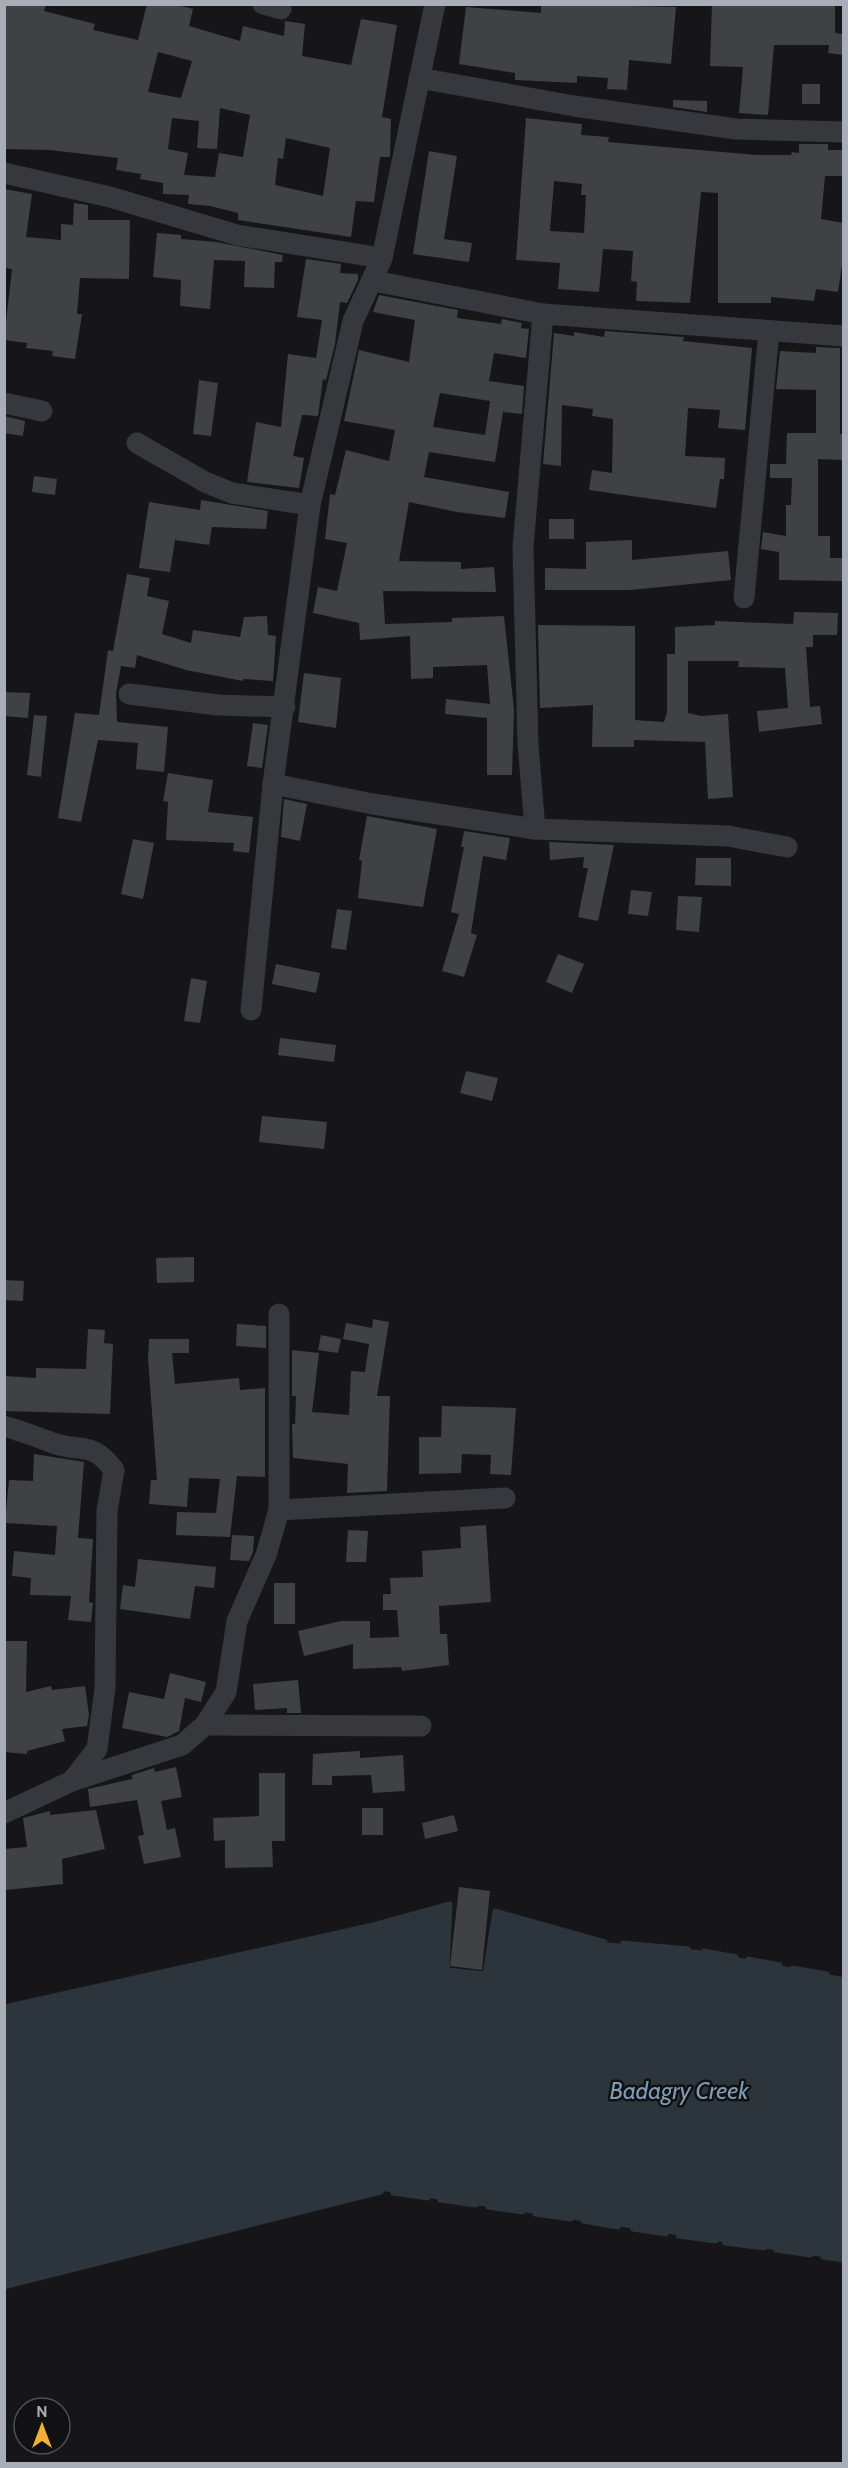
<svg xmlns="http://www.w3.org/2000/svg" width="848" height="2468" font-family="Cabin,sans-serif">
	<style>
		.water { fill: #2c353c }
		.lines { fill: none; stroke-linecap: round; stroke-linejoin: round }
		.stream { stroke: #2c353c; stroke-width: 5 }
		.building { fill: #404145; fill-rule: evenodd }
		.minor { stroke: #37383d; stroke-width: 21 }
		.labels { text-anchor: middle; stroke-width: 5; stroke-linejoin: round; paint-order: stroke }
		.water-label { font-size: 24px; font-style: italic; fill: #7f9bb3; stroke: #111113 }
	</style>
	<rect width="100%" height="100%" fill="#161618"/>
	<!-- water -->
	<path class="water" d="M450,1904L447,1970L485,1974L495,1911L602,1942L698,1950L843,1977V2260L382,2191L5,2287V2007L373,1925Z"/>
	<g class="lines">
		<!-- stream -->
		<g class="stream">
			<path d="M623,1943L688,1949"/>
			<path d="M704,1951L736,1957"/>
			<path d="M748,1959L780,1965"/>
			<path d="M792,1968L827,1974"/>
			<path d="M4,2007L373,1925L450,1904L447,1970L485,1974L495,1911L605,1942"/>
			<path d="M393,2193L428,2198"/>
			<path d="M440,2200L476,2205"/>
			<path d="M488,2207L523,2212"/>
			<path d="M535,2214L571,2219"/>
			<path d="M583,2221L618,2227"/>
			<path d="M633,2229L666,2234"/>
			<path d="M678,2236L716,2241"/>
			<path d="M725,2243L764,2248"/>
			<path d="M776,2250L811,2255"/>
			<path d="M823,2257L844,2260"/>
			<path d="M4,2287L381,2192"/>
		</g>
	</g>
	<!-- building -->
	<g class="building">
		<path d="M4,4H46L44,11L95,24L93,30L138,40L147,4H172L193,9L189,26L240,41L243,26L284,36L285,21L305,24L302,56L351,65L361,19L397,25L382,117L391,119L390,157H380L374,202L356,201L351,237L238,220V213L210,206L188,204L189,195L163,194V183L140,179L141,174L116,170L118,158L50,150L4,149ZM158,52L192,61L181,98L148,92ZM220,108L250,115L243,157L219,153L215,177L184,175L188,153L168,149L172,118L199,121L197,148L217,149ZM286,138L330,148L323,196L275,185L278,158L283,159Z"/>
		<path d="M541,4L676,7L671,64L629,60L627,90L607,89L608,78L577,76V83L515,80V73L459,64L466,7L541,13Z"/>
		<path d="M712,4H835V33L843,34V55L828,53L829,45H774L768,115L739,113L743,67L710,66Z"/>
		<rect x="802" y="84" width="18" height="20"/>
		<path d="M673,100L707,101V112L673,107Z"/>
		<path d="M526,118L582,124L581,135L609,137L608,142L757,155H791L792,152L799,153V144H828V150H843V176H825L821,219L843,223V258L838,292L816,289L814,301L771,297V303H718V193L701,192L690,303L636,301L637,282L631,281L633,251L603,249L599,292L558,289L560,263L516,260ZM554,181L582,184L581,195H586L584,233L550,231Z"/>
		<path d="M429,151L457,156L444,239L472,243L469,262L413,254Z"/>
		<path d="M4,189L32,194L26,237L61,240V224L73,225L74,203L88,205V220H130L129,279L80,278L77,314H82L75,359L52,356L53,351L26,348L27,343L4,340L12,269L4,268Z"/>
		<path d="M157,233L181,235V239L216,242L283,255L282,262H275L274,288L244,287L245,261L214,260L210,309L180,306L181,280L153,277Z"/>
		<path d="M306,259L341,264L340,273L358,274V280L347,303L340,302L335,344L326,380L323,379L318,416L302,415L293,456L304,458L299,488L247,482L256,422L281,427L288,354L316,358L322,320L297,317Z"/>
		<path d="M379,295L458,310L457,318L501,324L502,319L522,323L521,328L529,329L526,358L494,353L489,381L524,386L522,414L503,412L495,462L429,452L424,477L509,492L505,518L457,512L409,502L399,561L461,562V569L494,567L496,592L383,591L385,624L452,622V618L504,616L514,710L512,775H487V718L445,714L446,699L490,704L487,665L433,667V678L411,679L410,636L360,640L359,623L313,613L318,587L337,591L347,543L325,539L330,494L335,495L346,450L389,461L395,430L344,421L359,350L409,362L415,320L373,312ZM440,393L490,401L485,435L433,427Z"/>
		<path d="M605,331L684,337L683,341L752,348L745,430L718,428L720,410L688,408L685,456L725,458L724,479H720L716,508L589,490L592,470L612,473L613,419L592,416L593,409L562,405L561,466L543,464L554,333L574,336V332L604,337Z"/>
		<path d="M816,347L840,348V434H843V460L818,459V536H830V558H843V581L779,580V552L761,549L763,532L786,536V505H791L792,478H770V464H786L787,433H816V390L776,389L780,351L816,353Z"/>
		<path d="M199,380L218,383L211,436L193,434Z"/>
		<path d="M4,416L25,421L23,436L4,433Z"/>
		<path d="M34,476L57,479L55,495L32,492Z"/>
		<path d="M201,500L268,511L266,529L212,527L209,545L175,540L170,572L139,568L149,502L200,510Z"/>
		<rect x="549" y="519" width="25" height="20"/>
		<path d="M632,540V560L728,551L731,580L630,590H545V568L586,569V542Z"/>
		<path d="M127,574L150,578L147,596L169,601L162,634L191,643L193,630L240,637L244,617L267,616L268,635L276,636L273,681L243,679V681L186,670L137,655L135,668L121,666L116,693L117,722L168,727L164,772L136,769L138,743L98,740L81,822L58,818L75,713L99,715L108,650L113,651Z"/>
		<path d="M794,612L838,613L837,635H813V647H806L810,707L820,706L822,724L759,732L757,711L788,708L785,668L738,667L739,661H688V713L701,716L728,714L733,797L708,799L705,742L634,740V747H592L593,705L540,708L538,625L635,626V720L664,722L667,712V654H675V627L715,625V621L793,624Z"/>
		<path d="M304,673L341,678L336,728L298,722Z"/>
		<path d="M4,692L30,693L28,718L4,716Z"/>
		<path d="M34,715L47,716L41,777L27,775Z"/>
		<path d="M253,723L268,725L262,768L247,766Z"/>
		<path d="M168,773L213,780L208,812L253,817L249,853L233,851L234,843L166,840L168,802L163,801Z"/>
		<path d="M284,799L307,804L300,841L281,837Z"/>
		<path d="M367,816L437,829L423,907L358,898L362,861L359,860Z"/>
		<path d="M464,831L510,838L506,860L483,856L471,933L477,935L464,977L442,971L459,914L451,912L464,847H461Z"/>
		<path d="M133,839L154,843L143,899L121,894Z"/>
		<path d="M549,842L614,845L598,921L578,917L588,868H583L584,857L550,860Z"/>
		<path d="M696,858H731V886L695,885Z"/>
		<path d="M631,890L652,892L648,916L628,914Z"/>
		<path d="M678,896L702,897L699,932L676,930Z"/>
		<path d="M337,909L352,911L346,950L331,948Z"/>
		<path d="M558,954L584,964L572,993L546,982Z"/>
		<path d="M276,964L320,973L316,993L272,984Z"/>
		<path d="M191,978L207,981L200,1023L184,1021Z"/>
		<path d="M280,1038L336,1045L334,1062L278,1055Z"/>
		<path d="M466,1071L498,1078L492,1101L460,1093Z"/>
		<path d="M262,1116L327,1122L324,1149L259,1142Z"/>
		<path d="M194,1257V1282L157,1283L156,1258Z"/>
		<path d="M4,1280L24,1281L23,1301L4,1300Z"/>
		<path d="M373,1319L389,1322L377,1396H390L387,1491L347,1493L348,1464L293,1458L292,1424H295L296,1396H292V1350L319,1353L312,1412L349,1415L351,1371L365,1372L369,1344L343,1339L346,1323L372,1328Z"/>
		<path d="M237,1324L266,1326V1348L236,1346Z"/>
		<path d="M88,1329L105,1330L104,1343L113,1344L110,1414L4,1411V1376L36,1378V1368L86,1369Z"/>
		<path d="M321,1335L341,1339L338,1353L318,1350Z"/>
		<path d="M149,1339H189V1353H172L175,1384L239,1378L240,1390L265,1388V1477L237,1476L230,1537L176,1535L177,1512L216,1513L220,1479L189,1478L187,1507L149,1504L151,1480H157L148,1358Z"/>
		<path d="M442,1406L516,1408L511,1475L490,1474L491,1455L462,1454L461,1473L419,1474V1437H441Z"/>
		<path d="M34,1454L84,1462L78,1538L93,1539L89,1602L93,1603L91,1622L68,1620L71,1596L30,1595L31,1578L12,1576L14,1551L55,1555L57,1526L5,1523L9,1480L33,1481Z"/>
		<path d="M486,1525L491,1602L439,1606L440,1634H447L449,1665L402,1671L401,1667L353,1669V1644L304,1656L298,1631L341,1621H370V1638L399,1637L397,1610H383V1594H391L390,1578L423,1577L422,1551L461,1548L460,1527Z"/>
		<path d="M348,1530L368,1531L366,1562H346Z"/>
		<path d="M232,1535L254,1536L253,1552L249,1561L230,1560Z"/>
		<path d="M138,1559L216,1567L214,1588L195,1586L190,1619L120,1609L123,1585L135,1587Z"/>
		<rect x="274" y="1583" width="21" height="41"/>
		<path d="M4,1641H27L26,1692L51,1686L52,1690L85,1686L89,1715L87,1726L62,1729L65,1741L27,1751V1754L4,1752Z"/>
		<path d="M170,1673L206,1682L201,1702L185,1698L179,1731L167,1737L122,1728L129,1692L164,1699Z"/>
		<path d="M298,1680L301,1713H287V1708L255,1710L253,1684Z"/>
		<path d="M360,1751V1758L403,1755L405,1791L373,1793L371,1775L332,1776V1785H312L313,1754Z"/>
		<path d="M176,1767L182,1797L161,1801L167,1830L175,1828L181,1857L144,1864L138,1836L144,1835L137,1800L90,1807L88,1789L132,1779V1775L148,1770L154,1768L155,1772Z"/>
		<path d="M259,1773H285V1841H272L273,1867L225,1868V1840L214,1841L213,1818L259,1816Z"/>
		<rect x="362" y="1808" width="21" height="27"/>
		<path d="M96,1810L105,1849L62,1859L63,1884L6,1890L4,1849L27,1847L23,1818L50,1811V1815Z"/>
		<path d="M454,1815L458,1831L425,1839L422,1823Z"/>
		<path d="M459,1887L490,1891L482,1970L450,1966Z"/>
	</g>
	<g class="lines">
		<!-- minor -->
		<g class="minor">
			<path d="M263,4L281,9"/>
			<path d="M419,78L574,106L736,129L844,132"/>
			<path d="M4,173L110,197L237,235L382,258"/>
			<path d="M374,281L543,314L844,336"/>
			<path d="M4,403L42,411"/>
			<path d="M137,443L205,482L232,493L310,505"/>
			<path d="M744,598L769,331"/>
			<path d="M129,694L218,705L285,707"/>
			<path d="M273,784L373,804L535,829L728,836L787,847"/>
			<path d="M535,829L528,744L523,547L543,314"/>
			<path d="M251,1010L273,784L310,505L353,321L382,258L435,4"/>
			<path d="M4,1426C21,1431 37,1437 53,1443C82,1453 91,1440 114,1470L107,1511L105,1688L97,1749L72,1781"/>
			<path d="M279,1510L505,1498"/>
			<path d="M205,1725L421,1726"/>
			<path d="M4,1813L72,1781L182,1745L205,1725L226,1692L237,1621L266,1555L279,1510V1314"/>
		</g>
	</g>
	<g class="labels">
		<!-- water labels -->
		<g class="water-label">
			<text x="679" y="2099">Badagry Creek</text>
		</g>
	</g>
	<!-- border -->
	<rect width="848" height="2468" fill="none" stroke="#a8adb8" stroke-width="12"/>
	<!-- north arrow -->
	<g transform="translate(42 2426)"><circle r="28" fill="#111113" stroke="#4d4f55" stroke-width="1.5"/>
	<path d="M0-4.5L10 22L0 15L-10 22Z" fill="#f2b134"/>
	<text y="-9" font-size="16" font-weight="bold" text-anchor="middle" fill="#a8adb8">N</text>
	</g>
</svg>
